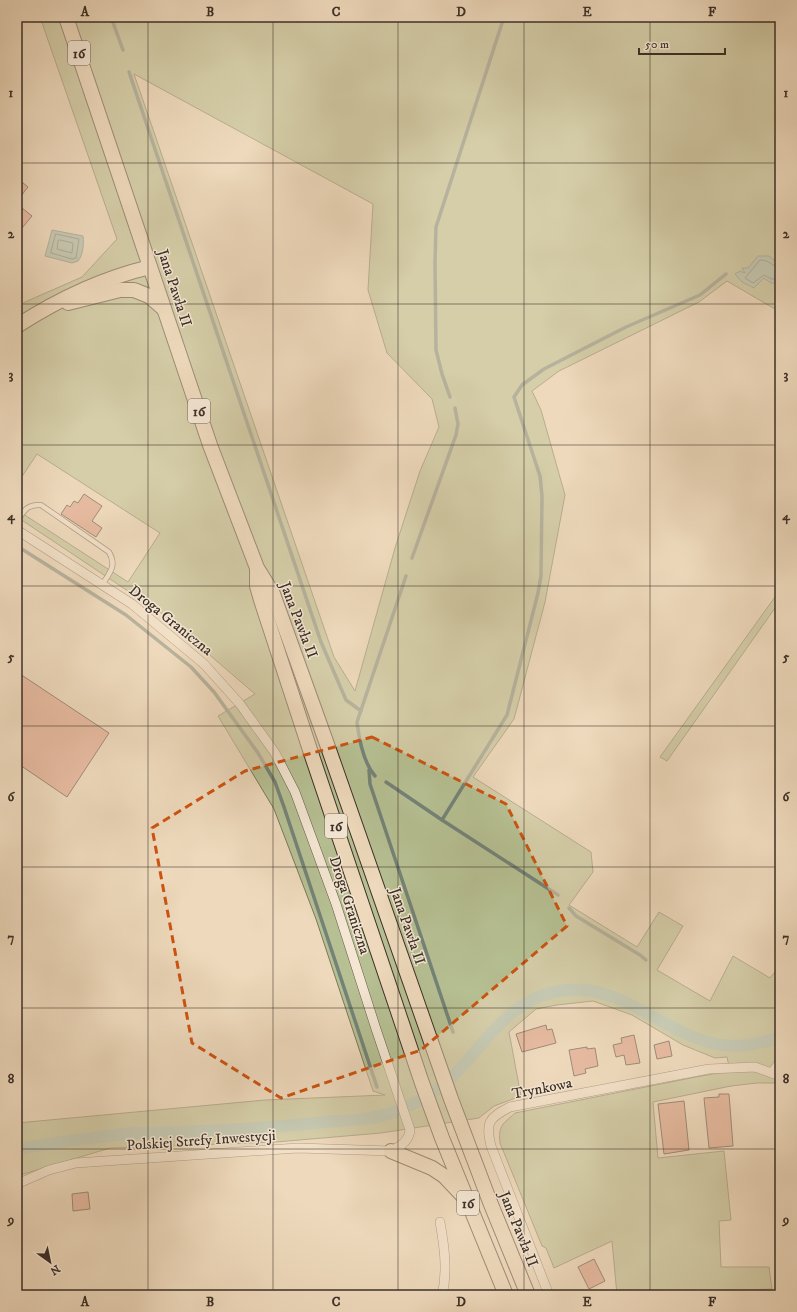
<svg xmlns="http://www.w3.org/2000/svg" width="797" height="1312" font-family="'IM FELL DW Pica',serif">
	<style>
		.green { fill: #b6c093; stroke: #79785d; fill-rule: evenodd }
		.water { fill: #9abaae; stroke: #748378 }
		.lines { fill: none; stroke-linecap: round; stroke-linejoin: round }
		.shore { stroke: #6b756a; stroke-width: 1 }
		.stream { stroke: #748378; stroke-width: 3.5 }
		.canal { stroke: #9abaae; stroke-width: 12 }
		.building { fill: #dd9881; stroke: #3c3027 }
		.service-casing { stroke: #685a4c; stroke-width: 6 }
		.minor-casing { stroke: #685a4c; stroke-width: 10 }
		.primary-casing { stroke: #3c3027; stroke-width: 16 }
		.service { stroke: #f4e6d3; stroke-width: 4.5 }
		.minor { stroke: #f4e6d3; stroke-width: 9 }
		.primary { stroke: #eed9bc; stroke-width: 14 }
		.marked { fill: none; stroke: #ce5310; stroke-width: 3; stroke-dasharray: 8 5; stroke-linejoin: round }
		.grid { fill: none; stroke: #3c3027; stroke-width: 1; stroke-opacity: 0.55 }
		.labels { text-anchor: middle; stroke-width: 3; stroke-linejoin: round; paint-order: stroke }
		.shield { fill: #f4e6d3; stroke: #73675b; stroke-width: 1 }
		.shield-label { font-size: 14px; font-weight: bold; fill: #3c3027 }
		.street-label { font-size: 15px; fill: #3c3027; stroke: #f4e6d3 }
		.neatline { fill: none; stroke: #3c3027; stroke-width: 1.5 }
		.grid-label { font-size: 13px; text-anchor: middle; font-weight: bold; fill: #3c3027 }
	</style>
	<rect width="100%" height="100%" fill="#eed9bc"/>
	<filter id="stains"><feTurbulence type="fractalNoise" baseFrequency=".005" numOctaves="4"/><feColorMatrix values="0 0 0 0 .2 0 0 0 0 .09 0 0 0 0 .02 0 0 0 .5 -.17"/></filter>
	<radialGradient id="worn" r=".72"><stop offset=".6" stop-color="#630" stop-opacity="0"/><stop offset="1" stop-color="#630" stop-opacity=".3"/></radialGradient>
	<!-- green -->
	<g class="green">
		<path d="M40,17H780V312L727,281L699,302L559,371L532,391L541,410L565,495L545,602L514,719L473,777L591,852L593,872L569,905L637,947L659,912L683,926L657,970L710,1001L733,956L770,978L780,966V1083H757L731,1086L653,1102L658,1158L724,1151L731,1220L719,1221L721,1267H769L772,1289L617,1295L612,1241L554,1268L546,1248L542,1246L500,1143C498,1125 503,1124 515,1113L696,1077L730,1071L727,1057L715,1058L683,1045L632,1015L593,1001L557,1005L536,1009L509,1032L521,1096L494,1106L479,1118L381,1133L276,1142L110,1148L17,1176V1123L265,1100L385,1095L373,1091L316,919L274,809L218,716L255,694L161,613L17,517V510L128,582L160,533L37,454L17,484V308L25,302L82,277L117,239ZM134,74L373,204L368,290L387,353L432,399L439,427L420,471L395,548L355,691L334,657Z"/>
		<path d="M780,590V601L667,761L660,757Z"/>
	</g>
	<!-- water -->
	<g class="water">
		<path d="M52,230L83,236C84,244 83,255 78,261L72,263L45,256Z"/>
		<path d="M758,256H769L780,265V285L777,283H771L764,278L754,288L742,282L735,274L740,271L745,273L742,268H748Z"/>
	</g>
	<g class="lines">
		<!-- shore -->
		<g class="shore">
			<path d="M56,234L79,239L76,258L72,259L51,253Z"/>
			<path d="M60,240L73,243L72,253L57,249L58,241Z"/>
			<path d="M780,268C772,267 771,260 760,260L745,278L753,283L764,275L772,279L780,280"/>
		</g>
		<!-- stream -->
		<g class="stream">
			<path d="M111,17L123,50"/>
			<path d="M129,72L321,642L346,700L361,711"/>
			<path d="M450,397L442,374L436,350L435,263L436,227L504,17"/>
			<path d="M17,546L126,615L191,667L214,692L258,753L275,782L284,807L377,1087"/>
			<path d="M412,558L456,435L458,424L455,408"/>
			<path d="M369,770L370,784L453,1032"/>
			<path d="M375,776C363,762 359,739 357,722L406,576"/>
			<path d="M386,782L442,820"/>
			<path d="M558,895L442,820L507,715L538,593L541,576L542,496L540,476L514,397L522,385L544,369L626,327L700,295L726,274"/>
			<path d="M569,908L576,916L640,955L646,960"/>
		</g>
		<!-- canal -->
		<path class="canal" d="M17,1149C56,1143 96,1136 136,1133C152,1132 169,1133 185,1132C232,1130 279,1127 325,1122C348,1120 372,1120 394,1112C416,1104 437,1092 454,1075C488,1040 511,996 566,990C628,983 673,1046 736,1046C751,1046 765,1041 780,1038"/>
	</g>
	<!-- building -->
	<g class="building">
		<path d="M17,178L28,187L17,201Z"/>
		<path d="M17,204L32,216L17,234Z"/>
		<path d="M84,494L102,506L92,521L102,528L96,537L61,514L67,505L70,507L74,501L78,503Z"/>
		<path d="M17,672L109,733L67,797L17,763Z"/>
		<path d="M546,1025L547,1030L552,1029L556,1043L522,1052L516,1034Z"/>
		<path d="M634,1035L640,1063L626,1065L624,1055L616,1057L613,1045L622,1043L621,1038Z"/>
		<path d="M669,1041L672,1056L657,1059L654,1045Z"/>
		<path d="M587,1047V1049L595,1048L598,1066L585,1069L586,1073L574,1076L569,1050Z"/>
		<path d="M719,1094H729L733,1146L709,1148L704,1098L719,1097Z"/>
		<path d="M684,1101L689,1150L664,1154L658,1104Z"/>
		<path d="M88,1192L90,1209L73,1211L72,1194Z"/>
		<path d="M594,1259L605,1281L589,1289L578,1267Z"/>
	</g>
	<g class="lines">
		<!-- service casing -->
		<g class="service-casing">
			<path id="service" d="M17,521C24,511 27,504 41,505L109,552C117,566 110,572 102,585"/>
		</g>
		<!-- minor casing -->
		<g class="minor-casing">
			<g id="minor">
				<path d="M17,530L132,604L204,664L240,704L275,753L295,792L336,904L376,1029L410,1130C409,1141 400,1147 391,1151L298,1148L76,1163L49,1170L17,1184"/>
				<path d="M772,1073L780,1062"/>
				<path d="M440,1222C444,1245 448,1271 442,1295"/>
				<path d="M549,1295L491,1146C485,1122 489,1118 510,1107L709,1069L755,1067L780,1076"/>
			</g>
		</g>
		<!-- primary casing -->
		<g class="primary-casing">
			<g id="primary">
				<path d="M66,17L210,445L257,568L273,594L328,747L451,1099L490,1202L528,1295"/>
				<path d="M68,303L120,290H134L149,296L164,309"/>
				<path d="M17,326C57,300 104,278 150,267"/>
				<path d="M257,569V586L261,600L312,756L422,1083L442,1138L506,1295"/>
				<path d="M391,1151L432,1168L444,1176L462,1195"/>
			</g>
		</g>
		<!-- service -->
		<use href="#service" class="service"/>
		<!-- minor -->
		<use href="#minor" class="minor"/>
		<!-- primary -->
		<use href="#primary" class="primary"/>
	</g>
	<!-- marked area -->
	<path d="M0 0H797V1312H0ZM372,737L506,804L567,926L421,1050L281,1098L192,1043L152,828L245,771Z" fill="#eed9bc" fill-opacity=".55" fill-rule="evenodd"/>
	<path class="marked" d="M372,737L506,804L567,926L421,1050L281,1098L192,1043L152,828L245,771Z"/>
	<!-- grid -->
	<path class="grid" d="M148,17V1295M273,17V1295M398,17V1295M524,17V1295M650,17V1295M17,163H780M17,304H780M17,445H780M17,586H780M17,726H780M17,867H780M17,1008H780M17,1149H780"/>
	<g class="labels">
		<!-- shield labels -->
		<g class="shield">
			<rect x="68" y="41" width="22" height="24" rx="3"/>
			<rect x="188" y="399" width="22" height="24" rx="3"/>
			<rect x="325" y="814" width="22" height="24" rx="3"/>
			<rect x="457" y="1191" width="22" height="24" rx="3"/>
		</g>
		<g class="shield-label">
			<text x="79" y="58">16</text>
			<text x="199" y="416">16</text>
			<text x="336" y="831">16</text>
			<text x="468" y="1208">16</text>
		</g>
		<!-- street labels -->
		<g class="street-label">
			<text transform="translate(175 288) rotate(72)" y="5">Jana Pawła II</text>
			<text transform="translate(171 620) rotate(39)" y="5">Droga Graniczna</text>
			<text transform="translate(299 620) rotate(69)" y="5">Jana Pawła II</text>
			<text transform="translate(350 905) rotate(72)" y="5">Droga Graniczna</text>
			<text transform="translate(408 926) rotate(71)" y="5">Jana Pawła II</text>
			<text transform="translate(542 1088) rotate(-11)" y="5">Trynkowa</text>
			<text transform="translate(201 1140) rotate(-4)" y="5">Polskiej Strefy Inwestycji</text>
			<text transform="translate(519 1229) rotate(68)" y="5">Jana Pawła II</text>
		</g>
	</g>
	<!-- margin -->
	<rect width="797" height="1312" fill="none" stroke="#eed9bc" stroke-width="44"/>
	<!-- north arrow -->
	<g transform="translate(50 1262) rotate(147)" stroke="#f4e6d3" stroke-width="3" paint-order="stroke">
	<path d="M0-3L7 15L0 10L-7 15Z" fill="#3c3027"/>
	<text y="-6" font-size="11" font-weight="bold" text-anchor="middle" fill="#3c3027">N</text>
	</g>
	<!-- scale -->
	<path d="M639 48v6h86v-6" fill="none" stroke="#3c3027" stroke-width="2"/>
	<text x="645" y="48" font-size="12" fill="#3c3027" stroke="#f4e6d3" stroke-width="3" paint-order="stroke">50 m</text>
	<rect x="22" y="22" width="753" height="1268" class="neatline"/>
	<g class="grid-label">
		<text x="85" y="16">A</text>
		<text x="210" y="16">B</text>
		<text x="336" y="16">C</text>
		<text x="461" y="16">D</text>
		<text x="587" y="16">E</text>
		<text x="712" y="16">F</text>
		<text x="11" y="97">1</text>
		<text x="786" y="97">1</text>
		<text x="11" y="238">2</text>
		<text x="786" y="238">2</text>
		<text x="11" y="379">3</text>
		<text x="786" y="379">3</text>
		<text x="11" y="520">4</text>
		<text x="786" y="520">4</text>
		<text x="11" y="661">5</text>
		<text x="786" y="661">5</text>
		<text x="11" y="801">6</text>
		<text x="786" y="801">6</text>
		<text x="11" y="942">7</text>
		<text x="786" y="942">7</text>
		<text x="11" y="1083">8</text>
		<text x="786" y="1083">8</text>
		<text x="11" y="1224">9</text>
		<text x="786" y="1224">9</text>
		<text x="85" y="1306">A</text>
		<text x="210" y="1306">B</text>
		<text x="336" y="1306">C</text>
		<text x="461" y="1306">D</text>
		<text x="587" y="1306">E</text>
		<text x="712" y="1306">F</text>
	</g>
	<rect width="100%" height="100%" filter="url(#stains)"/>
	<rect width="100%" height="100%" fill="url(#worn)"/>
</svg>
